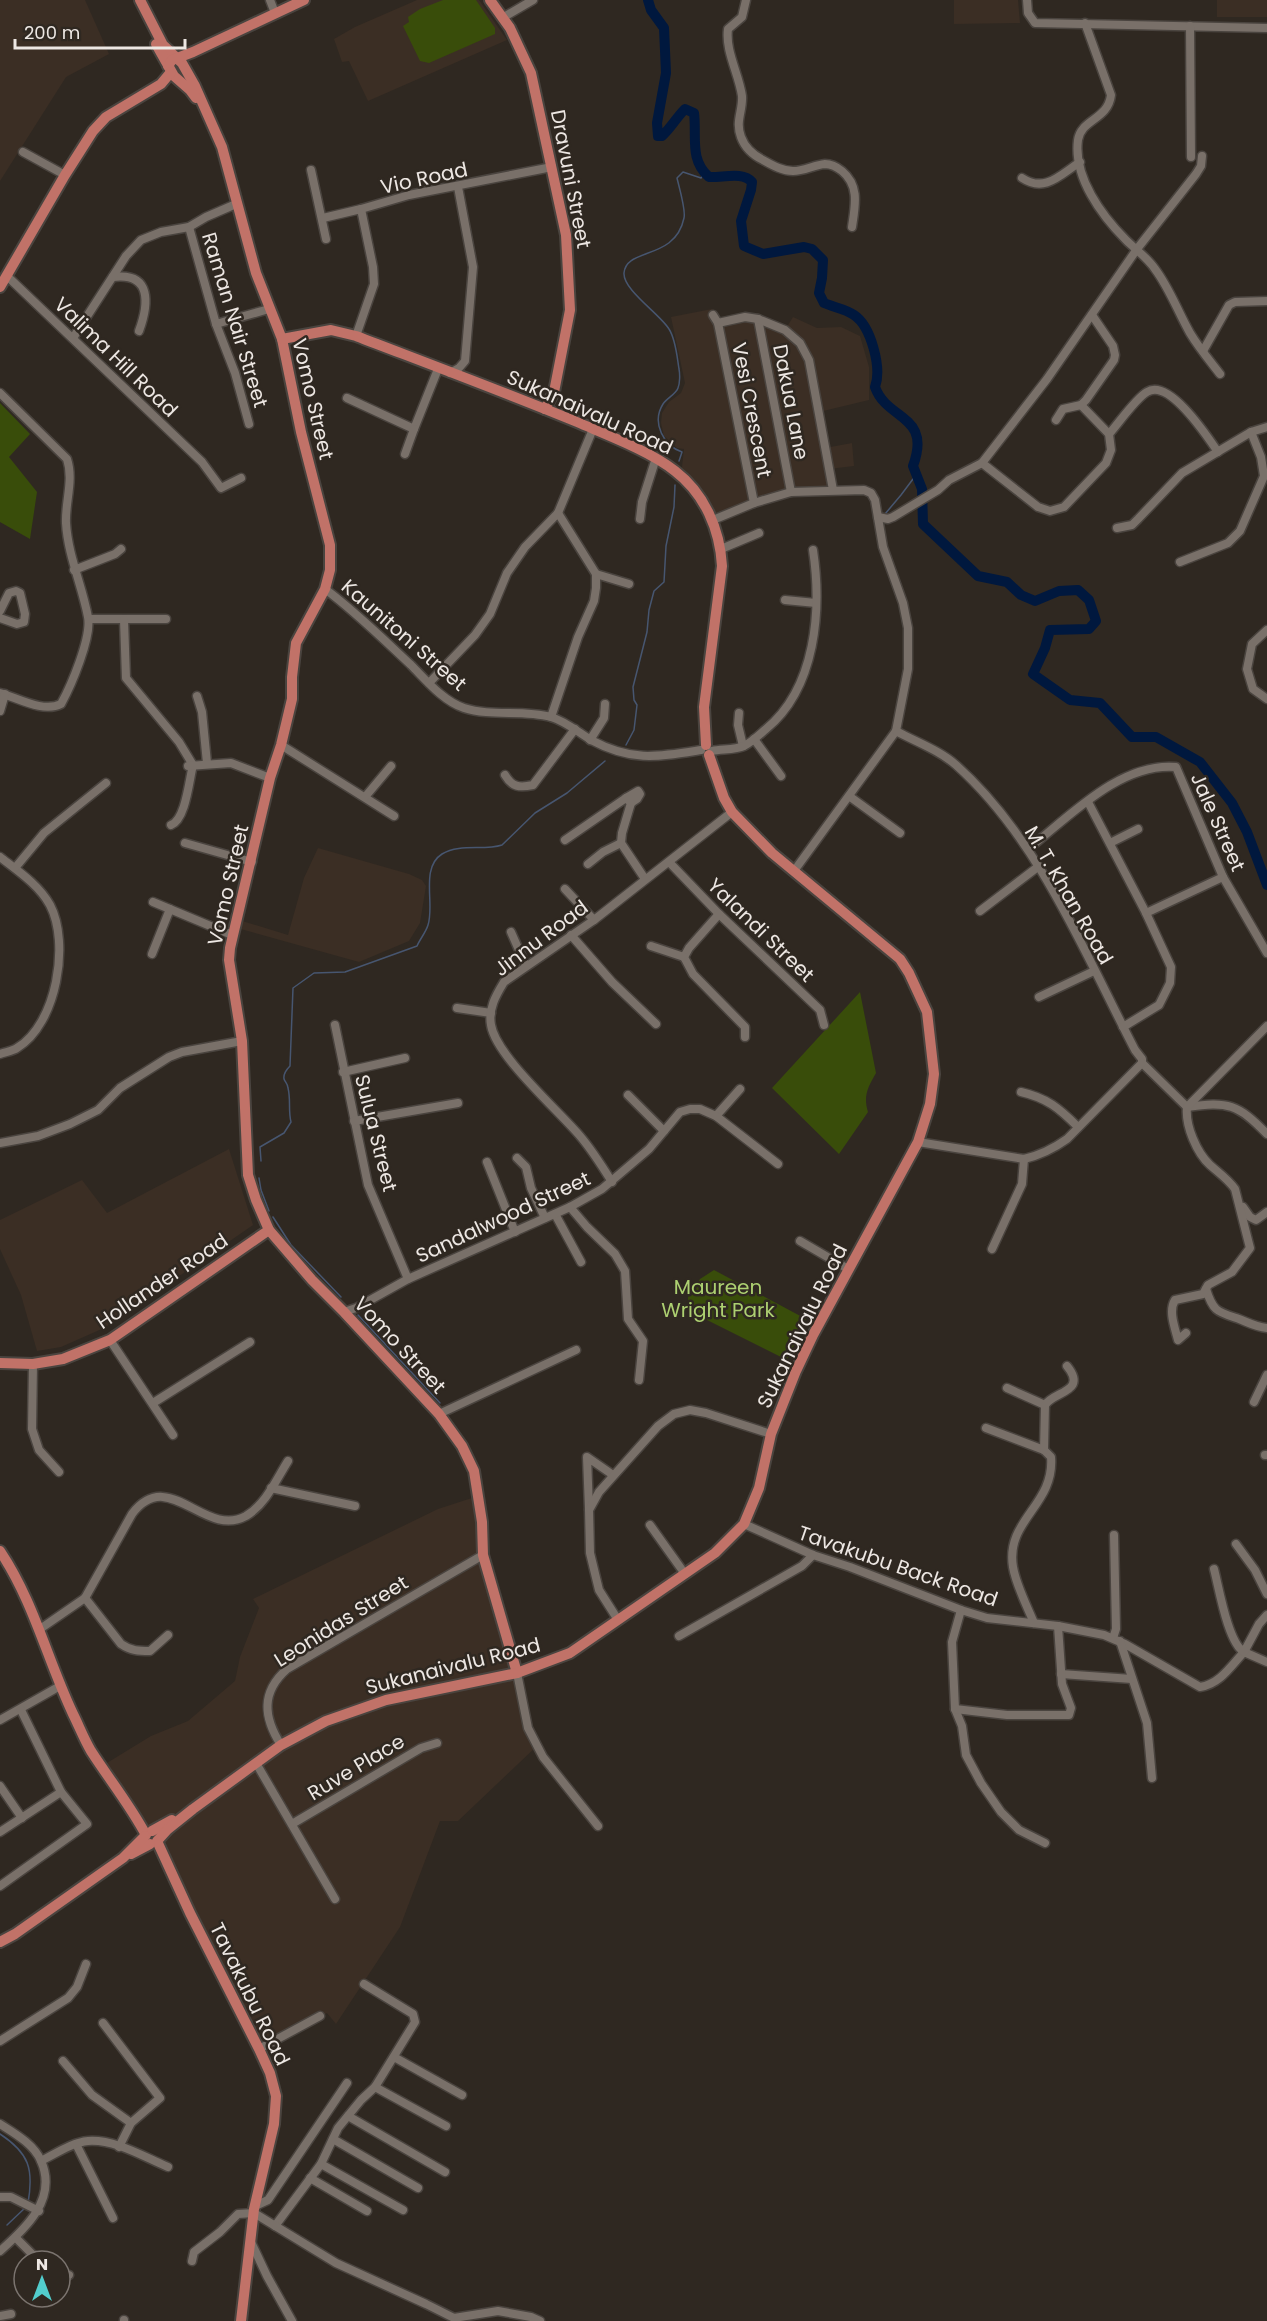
<svg xmlns="http://www.w3.org/2000/svg" width="1267" height="2321" font-family="Poppins,sans-serif">
	<style>
		.built { fill: #3b2e24 }
		.green { fill: #394d0a }
		.lines { fill: none; stroke-linecap: round; stroke-linejoin: round }
		.stream { stroke: #475670; stroke-width: 1.5 }
		.river { stroke: #00183e; stroke-width: 10 }
		.minor-casing { stroke: #4a443f; stroke-width: 11 }
		.major-casing { stroke: #4a443f; stroke-width: 14 }
		.minor { stroke: #797069; stroke-width: 8 }
		.major { stroke: #c17268; stroke-width: 10 }
		.labels { text-anchor: middle; stroke-width: 5; stroke-linejoin: round; paint-order: stroke }
		.street-label { font-size: 20px; fill: #ede7e3; stroke: #2f2821 }
		.park-label { font-size: 20px; fill: #add071; stroke: #2f2821 }
	</style>
	<rect width="100%" height="100%" fill="#2f2821"/>
	<!-- built -->
	<g class="built">
		<path d="M0,0H85L109,54L66,77L0,181Z"/>
		<path d="M417,0H479L507,40L368,101L349,61L342,62L334,39L355,27Z"/>
		<path d="M954,0H1018L1020,23L954,24Z"/>
		<rect x="1217" y="0" width="50" height="17"/>
		<path d="M712,309L718,323L745,317L785,330L793,317L817,328L841,327L860,336L869,367V400L819,412L825,448L852,443L854,466L829,469L833,490L791,492L713,520L681,476L684,449L677,448L664,436L661,423L662,413L669,402L681,393L685,383L671,317Z"/>
		<path d="M318,848L409,874L422,880L426,886L420,923L409,941L359,962L237,928L239,920L288,935L304,878Z"/>
		<path d="M229,1149L253,1225L104,1328L61,1347L37,1351L21,1295L0,1249V1220L82,1180L107,1213Z"/>
		<path d="M478,1496L483,1555L528,1728L538,1745L458,1821H440L400,1927L336,2024L327,2013L259,2049L149,1832L102,1766L151,1736L188,1721L235,1681L240,1657L259,1608L253,1599L438,1509Z"/>
	</g>
	<!-- green -->
	<g class="green">
		<path d="M443,0H476L495,28V34L429,63L420,61L403,26L409,22L408,17L420,9Z"/>
		<path d="M0,403L30,434L9,457L37,492L30,539L0,522Z"/>
		<path d="M860,992L876,1073C868,1087 863,1096 868,1112L839,1154L772,1088Z"/>
		<path d="M714,1270L806,1319L787,1360L689,1311L688,1297L700,1279Z"/>
	</g>
	<g class="lines">
		<!-- stream -->
		<g class="stream">
			<path d="M679,461L682,452C664,446 651,423 663,404C667,398 676,394 678,388C680,383 680,374 679,369C677,357 676,340 669,329C660,314 623,290 624,273C626,247 675,261 684,218C686,210 679,187 677,178L683,172L701,178L704,173"/>
			<path d="M885,514L901,495L916,475"/>
			<path d="M626,745L634,730L637,705L634,700L633,687L647,632L649,610L654,591L664,582L666,546L674,507L675,485"/>
			<path d="M261,1161L260,1147L284,1133L291,1122C288,1110 291,1100 288,1088C288,1084 285,1082 284,1079C283,1073 287,1069 290,1066L293,988L314,973L345,972L417,946C420,939 426,932 428,925C435,904 420,868 442,854C460,843 484,851 502,845L535,813L567,793L605,761"/>
			<path d="M259,1178L261,1190L269,1211"/>
			<path d="M273,1217L291,1245L341,1297"/>
			<path d="M358,1315L440,1403"/>
			<path d="M0,2134C29,2153 34,2169 28,2203"/>
			<path d="M7,2225L26,2207"/>
		</g>
		<!-- river -->
		<path class="river" d="M648,0L651,10L664,28L666,73L657,123L658,136H662C671,128 676,118 685,109L694,113C697,136 689,160 709,177C722,178 743,171 752,182L751,190L741,221L744,246L763,254L804,247L812,249L823,260L822,278L819,293L824,303C833,307 846,309 854,315C871,326 882,368 875,387C887,421 932,414 913,466L922,489L923,524L978,576L1007,582L1021,595L1035,601L1059,591L1078,590L1089,600L1096,621L1089,629L1050,630L1045,648L1033,674L1070,700L1100,703L1132,737H1156L1200,762L1232,803L1247,832L1267,885"/>
		<!-- minor casing -->
		<g class="minor-casing">
			<g id="minor">
				<path d="M270,0L275,13"/>
				<path d="M746,0L742,17L728,29C725,51 739,74 742,96C743,111 735,121 741,137C745,148 753,155 763,160C772,165 782,171 793,171C804,171 814,165 825,164C831,164 837,167 842,171C860,186 855,206 852,227"/>
				<path d="M1027,0L1028,13L1035,23L1267,28"/>
				<path d="M502,18L533,0"/>
				<path d="M1085,23L1111,95C1108,120 1081,119 1078,140C1073,177 1102,216 1126,240C1136,250 1147,257 1155,269C1170,289 1178,312 1190,333C1199,348 1210,361 1220,374"/>
				<path d="M1190,26L1191,157"/>
				<path d="M23,152L65,175"/>
				<path d="M311,170L326,239"/>
				<path d="M1022,178C1045,193 1060,175 1080,162"/>
				<path d="M323,218L361,209"/>
				<path d="M189,227L216,324L235,373L249,424"/>
				<path d="M7,276L202,462L221,488L241,478"/>
				<path d="M113,277C152,272 149,304 139,331"/>
				<path d="M713,315L718,323L754,503"/>
				<path d="M758,319L791,492"/>
				<path d="M718,323L745,317L758,319L785,330L800,343L809,360L833,490"/>
				<path d="M216,324L269,309"/>
				<path d="M356,336L374,284L373,267L361,209L409,195L552,167"/>
				<path d="M73,338L126,256L141,240L161,232L189,227L206,217L236,204"/>
				<path d="M1203,351L1229,305L1235,302L1267,301"/>
				<path d="M450,373L459,368L465,361L473,267L458,187"/>
				<path d="M0,393L67,459C74,480 65,502 66,523C68,556 82,585 88,617C92,637 71,686 61,704C43,713 18,698 0,693"/>
				<path d="M347,398L414,429L438,369"/>
				<path d="M1081,405L1109,434L1111,450L1106,463L1064,507L1050,511L1038,507L982,463L1047,379L1137,249L1196,174L1201,166L1202,156"/>
				<path d="M1056,420L1063,409L1081,405L1086,400L1114,360L1115,355L1113,346L1092,315"/>
				<path d="M1109,434C1118,424 1136,398 1147,392C1169,378 1207,436 1218,452"/>
				<path d="M405,454L414,429"/>
				<path d="M878,517L888,519L893,517L938,490L949,480L982,463"/>
				<path d="M640,519L642,502L656,458"/>
				<path d="M713,520L754,503L791,492L864,490L871,493L875,500L883,547L903,603L908,628V669L896,731L794,871"/>
				<path d="M1117,528L1132,525L1138,519L1182,473L1251,432L1267,427"/>
				<path d="M721,549L759,533"/>
				<path d="M1180,562L1228,543L1240,531L1264,476L1261,457L1251,432"/>
				<path d="M74,570L115,554L121,549"/>
				<path d="M596,574L629,584"/>
				<path d="M325,589C356,612 383,639 411,665C426,680 443,701 464,708C492,717 523,709 551,717C565,721 578,732 591,740C632,762 657,757 701,750"/>
				<path d="M785,600L816,603"/>
				<path d="M0,611L9,593L16,591L20,593L25,614L24,622L17,624L0,618"/>
				<path d="M89,619H166"/>
				<path d="M124,620L126,678L179,742L193,765C189,780 186,819 171,825"/>
				<path d="M1267,630L1252,644L1247,669L1253,689L1267,699"/>
				<path d="M429,683L475,635L490,614L507,573L525,547L558,513L593,429"/>
				<path d="M197,696L202,712L207,763"/>
				<path d="M0,711L5,694"/>
				<path d="M739,713L738,725L743,746"/>
				<path d="M551,717L578,637L594,601L596,588V574L558,513"/>
				<path d="M896,731C916,742 939,750 956,765C1039,839 1084,952 1135,1050L1142,1059V1063L1187,1107C1228,1101 1238,1104 1267,1134"/>
				<path d="M754,739L781,776"/>
				<path d="M590,740L604,718L605,704"/>
				<path d="M281,745L394,816"/>
				<path d="M712,751C722,749 735,750 744,746C752,742 759,735 766,729C816,688 822,610 813,550"/>
				<path d="M188,766L231,763L270,778"/>
				<path d="M505,775C512,787 519,788 533,785L575,729"/>
				<path d="M849,796L900,833"/>
				<path d="M365,797L391,766"/>
				<path d="M626,798L638,791L640,794L637,799L631,803"/>
				<path d="M1088,802L1146,913L1171,967L1170,983L1159,1005L1123,1027"/>
				<path d="M565,840L626,798L631,803L622,833L621,843L645,879"/>
				<path d="M185,843L252,862"/>
				<path d="M1110,843L1138,829"/>
				<path d="M1028,849C1069,817 1120,762 1176,767L1223,877L1267,953"/>
				<path d="M0,857C18,871 39,885 50,905C70,943 57,1024 17,1048C13,1051 5,1052 0,1054"/>
				<path d="M669,862L719,914L820,1010L824,1025"/>
				<path d="M588,864L603,852L621,843"/>
				<path d="M15,868L44,833L106,783"/>
				<path d="M565,889L594,920"/>
				<path d="M153,902L232,935"/>
				<path d="M980,911L1039,866"/>
				<path d="M1146,913L1223,877"/>
				<path d="M719,914L689,948L684,957L693,974L745,1027V1037"/>
				<path d="M511,932L526,966"/>
				<path d="M571,935L612,982L656,1024"/>
				<path d="M651,946L684,957"/>
				<path d="M152,954L170,909"/>
				<path d="M1039,997L1094,971"/>
				<path d="M457,1008L491,1013"/>
				<path d="M335,1025L368,1185L408,1279"/>
				<path d="M343,1072L405,1058"/>
				<path d="M1021,1092C1047,1098 1059,1108 1078,1127"/>
				<path d="M628,1095L664,1131"/>
				<path d="M716,1116L740,1089"/>
				<path d="M354,1121L458,1103"/>
				<path d="M918,1142L1024,1159C1041,1155 1053,1149 1067,1139L1142,1063"/>
				<path d="M0,1143L38,1136L70,1124L98,1110L120,1088L169,1057L182,1052L242,1041"/>
				<path d="M517,1158L526,1167L531,1188L545,1218"/>
				<path d="M487,1162L515,1232"/>
				<path d="M612,1182C602,1166 592,1150 580,1136C558,1110 496,1056 491,1025C488,1009 496,995 504,982L594,920L732,812"/>
				<path d="M570,1207L587,1227L615,1254L625,1271L628,1319L643,1341L639,1380"/>
				<path d="M1243,1207L1250,1217L1256,1220L1267,1212"/>
				<path d="M555,1214L581,1262"/>
				<path d="M800,1241L848,1269"/>
				<path d="M992,1249L1022,1184L1024,1159"/>
				<path d="M1206,1289C1213,1312 1218,1312 1239,1319C1249,1323 1256,1327 1267,1328"/>
				<path d="M344,1312L356,1308L408,1279L570,1207L602,1189L649,1149L680,1112L690,1109H700L716,1116L778,1164"/>
				<path d="M1186,1333L1178,1340C1175,1328 1168,1311 1175,1300L1203,1294L1208,1285L1232,1272L1250,1248L1235,1189C1228,1179 1219,1173 1210,1165C1197,1153 1185,1126 1187,1107L1267,1026"/>
				<path d="M110,1340L173,1435"/>
				<path d="M33,1364L32,1429L39,1450L59,1472"/>
				<path d="M1007,1388L1045,1405"/>
				<path d="M1254,1402L1267,1375"/>
				<path d="M153,1403L250,1342"/>
				<path d="M439,1414L576,1350"/>
				<path d="M986,1428L1044,1450L1051,1457C1055,1505 1005,1520 1013,1567C1016,1585 1027,1606 1034,1623"/>
				<path d="M1044,1450L1045,1405C1054,1391 1088,1392 1067,1366"/>
				<path d="M1265,1455H1267"/>
				<path d="M271,1488L355,1506"/>
				<path d="M589,1509L587,1457L613,1475"/>
				<path d="M744,1524L813,1555L850,1567L961,1610L987,1618L1058,1626L1104,1635L1125,1644L1200,1687C1220,1684 1231,1666 1244,1652L1267,1662"/>
				<path d="M650,1525L685,1574"/>
				<path d="M1236,1544L1255,1570L1267,1594"/>
				<path d="M1214,1569C1219,1588 1228,1643 1244,1652L1259,1624L1267,1615"/>
				<path d="M85,1598L121,1644C131,1651 139,1651 150,1651L168,1635"/>
				<path d="M961,1610L952,1642L955,1709L962,1726L966,1755L981,1783L1001,1812L1019,1830L1045,1843"/>
				<path d="M618,1620L599,1590L590,1553L589,1510L599,1492L658,1426L674,1414L690,1410L706,1413L771,1434"/>
				<path d="M40,1629L85,1598L132,1514C169,1465 204,1539 246,1516C266,1504 276,1480 288,1461"/>
				<path d="M679,1636L802,1566L813,1555"/>
				<path d="M1113,1638L1116,1629L1114,1535"/>
				<path d="M1120,1641L1147,1723L1152,1778"/>
				<path d="M517,1673L528,1728L543,1757L598,1826"/>
				<path d="M1061,1674L1132,1679"/>
				<path d="M955,1709L1007,1715H1069L1071,1708L1062,1684L1058,1626"/>
				<path d="M0,1720L60,1686"/>
				<path d="M281,1745C263,1717 261,1692 287,1669L483,1555"/>
				<path d="M256,1763L335,1899"/>
				<path d="M0,1786L22,1818"/>
				<path d="M292,1824L421,1748L437,1743"/>
				<path d="M0,1832L61,1792"/>
				<path d="M0,1886L87,1824L61,1792L21,1710"/>
				<path d="M103,2023L160,2098L131,2123L119,2147"/>
				<path d="M0,2041L68,1998L77,1987L86,1964"/>
				<path d="M259,2049L320,2016"/>
				<path d="M394,2057L462,2095"/>
				<path d="M63,2061L92,2095L131,2123"/>
				<path d="M375,2087L446,2126"/>
				<path d="M348,2116L445,2172"/>
				<path d="M0,2124C14,2133 34,2144 41,2161C58,2199 25,2229 0,2251"/>
				<path d="M333,2139L418,2188"/>
				<path d="M76,2144L113,2218"/>
				<path d="M41,2161C55,2154 73,2142 88,2141C115,2139 144,2157 168,2167"/>
				<path d="M321,2164L403,2210"/>
				<path d="M310,2178L367,2211"/>
				<path d="M0,2197H11L39,2211"/>
				<path d="M255,2206L268,2200L347,2083"/>
				<path d="M275,2226L321,2164L338,2128L361,2100L375,2087L415,2022L413,2014L364,1984"/>
				<path d="M16,2238L39,2261"/>
				<path d="M251,2242L267,2276L292,2321"/>
				<path d="M192,2261L194,2252L220,2232L238,2214L254,2213L336,2263L426,2304L454,2318L498,2311L531,2317L540,2321"/>
				<path d="M60,2272L69,2275"/>
				<path d="M0,2316L11,2314"/>
				<path d="M124,2320V2321"/>
			</g>
		</g>
		<!-- major casing -->
		<g class="major-casing">
			<g id="major">
				<path d="M140,0L163,45L182,63L195,86L222,147L256,273L282,339L301,432L330,545V570L325,589L296,643L292,677V699L281,745L270,778L230,948L229,960L242,1041L248,1175L256,1200L269,1230L312,1280L344,1312L439,1414L462,1446L474,1471L482,1522L483,1555L517,1673"/>
				<path d="M490,0L510,28L531,73L566,235L570,310L554,392L545,409"/>
				<path d="M156,44L174,76L190,90L196,98"/>
				<path d="M168,66L172,60L193,52L304,0"/>
				<path d="M0,287L65,175L93,131L106,117L161,84L171,72"/>
				<path d="M282,339L331,330L356,336C429,364 504,392 577,422C607,435 650,451 675,471C705,494 720,530 722,566L704,707L706,745"/>
				<path d="M0,1363L33,1364L63,1359L110,1340L269,1230"/>
				<path d="M0,1551C34,1602 47,1659 73,1714C79,1726 84,1739 91,1751C109,1779 130,1805 146,1835"/>
				<path d="M152,1831L172,1820"/>
				<path d="M158,1840L168,1829L193,1809L281,1745L326,1721L386,1700L517,1673L570,1653L715,1553L744,1524L759,1488L771,1434L796,1371L813,1335L918,1142L930,1104L934,1074L927,1012L909,973L900,959L772,853L732,812L724,798L709,755"/>
				<path d="M157,1841L190,1913L259,2049L270,2073L276,2096L274,2124L254,2209L241,2321"/>
				<path d="M131,1854L150,1844"/>
				<path d="M0,1942L15,1934L123,1858L145,1836"/>
			</g>
		</g>
		<!-- minor -->
		<use href="#minor" class="minor"/>
		<!-- major -->
		<use href="#major" class="major"/>
	</g>
	<g class="labels">
		<!-- street labels -->
		<g class="street-label">
			<text transform="translate(424 178) rotate(-12)" y="7">Vio Road</text>
			<text transform="translate(571 179) rotate(79)" y="7">Dravuni Street</text>
			<text transform="translate(235 320) rotate(73)" y="7">Raman Nair Street</text>
			<text transform="translate(116 357) rotate(44)" y="7">Valima Hill Road</text>
			<text transform="translate(313 399) rotate(77)" y="7">Vomo Street</text>
			<text transform="translate(791 402) rotate(79)" y="7">Dakua Lane</text>
			<text transform="translate(752 410) rotate(79)" y="7">Vesi Crescent</text>
			<text transform="translate(590 412) rotate(24)" y="7">Sukanaivalu Road</text>
			<text transform="translate(404 635) rotate(41)" y="7">Kaunitoni Street</text>
			<text transform="translate(1218 822) rotate(66)" y="7">Jale Street</text>
			<text transform="translate(228 885) rotate(-77)" y="7">Vomo Street</text>
			<text transform="translate(1069 895) rotate(60)" y="7">M. T. Khan Road</text>
			<text transform="translate(761 930) rotate(44)" y="7">Yalandi Street</text>
			<text transform="translate(541 938) rotate(-37)" y="7">Jinnu Road</text>
			<text transform="translate(376 1133) rotate(76)" y="7">Sulua Street</text>
			<text transform="translate(503 1217) rotate(-25)" y="7">Sandalwood Street</text>
			<text transform="translate(162 1281) rotate(-34)" y="7">Hollander Road</text>
			<text transform="translate(802 1326) rotate(-64)" y="7">Sukanaivalu Road</text>
			<text transform="translate(400 1345) rotate(47)" y="7">Vomo Street</text>
			<text transform="translate(898 1566) rotate(19)" y="7">Tavakubu Back Road</text>
			<text transform="translate(341 1621) rotate(-32)" y="7">Leonidas Street</text>
			<text transform="translate(453 1666) rotate(-14)" y="7">Sukanaivalu Road</text>
			<text transform="translate(356 1767) rotate(-31)" y="7">Ruve Place</text>
			<text transform="translate(250 1994) rotate(64)" y="7">Tavakubu Road</text>
		</g>
		<!-- park labels -->
		<g class="park-label">
			<text x="718" y="1294">Maureen<tspan x="718" dy="23">Wright Park</tspan></text>
		</g>
	</g>
	<!-- north arrow -->
	<g transform="translate(42 2279)"><circle r="28" fill="#2f2821" stroke="#7b746f" stroke-width="1.5"/>
	<path d="M0-4.5L10 22L0 15L-10 22Z" fill="#52cdcd"/>
	<text y="-9" font-size="16" font-weight="bold" text-anchor="middle" fill="#ede7e3">N</text>
	</g>
	<!-- scale -->
	<path d="M15 39v9h170v-9" fill="none" stroke="#ede7e3" stroke-width="3"/>
	<text x="24" y="39" font-size="18" fill="#ede7e3" stroke="#2f2821" stroke-width="4.5" paint-order="stroke">200 m</text>
</svg>
